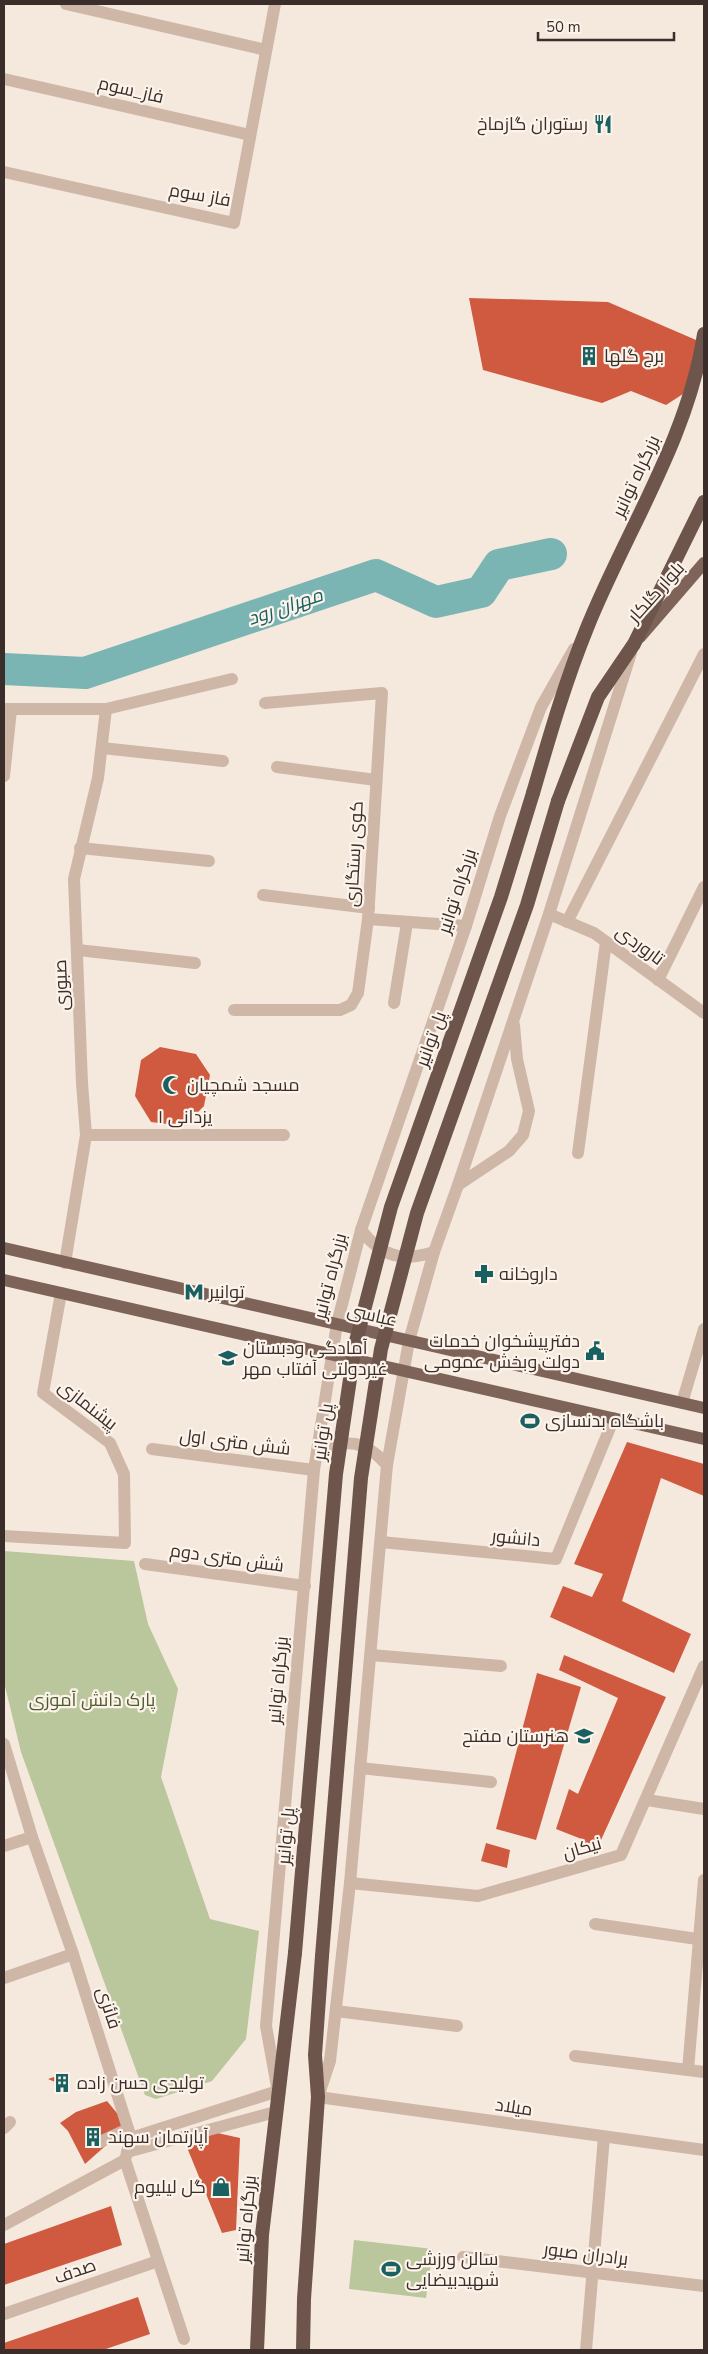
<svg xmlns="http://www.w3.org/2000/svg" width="708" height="2354" font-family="'Nunito Sans',Cairo,sans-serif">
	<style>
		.green { fill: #bac69c }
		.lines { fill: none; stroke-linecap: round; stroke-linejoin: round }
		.river { stroke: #7ab5b4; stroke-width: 32 }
		.building { fill: #d05a40 }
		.minor { stroke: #cfb7a8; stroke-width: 12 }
		.tertiary { stroke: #cfb7a8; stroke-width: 12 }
		.primary { stroke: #7e6359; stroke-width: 12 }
		.trunk { stroke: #6e554c; stroke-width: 14 }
		.trunk-bridge { stroke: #6e554c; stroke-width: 14 }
		.labels { text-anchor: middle; stroke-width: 4.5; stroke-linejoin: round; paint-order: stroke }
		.street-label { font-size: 18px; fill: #3b2d29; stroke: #fcf3eb }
		.poi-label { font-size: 18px; fill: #3b2d29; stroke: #fcf3eb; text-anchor: start }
		.park-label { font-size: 18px; fill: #4d5c2a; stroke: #fcf3eb }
		.water-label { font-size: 19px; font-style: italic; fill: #1a6061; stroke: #fcf3eb }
	</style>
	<rect width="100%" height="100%" fill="#f5e9de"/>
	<!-- green -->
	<g class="green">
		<path d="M4,1551L134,1561L148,1624L178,1689L161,1777L210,1919L259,1931L246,2039L212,2081L156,2099L145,2095L21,1752L4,1682Z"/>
		<path d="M354,2240L433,2249L426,2298L349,2289Z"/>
	</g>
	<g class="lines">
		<!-- river -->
		<path class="river" d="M4,669L85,673L376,575L436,602L481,592L499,565L551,554"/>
	</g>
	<!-- building -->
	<g class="building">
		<path d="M469,298L608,302L703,343L683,394L666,405L631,391L602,403L483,370Z"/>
		<path d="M160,1047L196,1054L210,1075L204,1106L184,1126L151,1122L135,1096L141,1060Z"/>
		<path d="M627,1442L704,1464V1496L661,1478L622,1601L691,1634L674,1673L550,1617L563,1586L592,1597L603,1574L574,1564Z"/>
		<path d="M564,1655L666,1697L601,1840L584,1845V1840L556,1829L569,1789L578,1794L618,1698L559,1670Z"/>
		<path d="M537,1673L581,1687L536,1840L496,1829Z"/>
		<path d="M486,1843L510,1850L507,1868L481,1861Z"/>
		<path d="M57,2076H67V2087L48,2079Z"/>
		<path d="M107,2101L121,2118V2132L85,2164L68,2131L60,2123L76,2112Z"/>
		<path d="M213,2132L240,2138L236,2230L222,2233L186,2145Z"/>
		<path d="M111,2206L122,2245L4,2285V2244Z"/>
		<path d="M138,2297L150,2334L103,2350H4V2343Z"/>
	</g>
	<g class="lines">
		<!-- minor -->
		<g class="minor">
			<path d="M66,4L266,50"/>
			<path d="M4,79L250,135"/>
			<path d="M4,172L234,223L275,4"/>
			<path d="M4,709H106L232,679"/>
			<path d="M102,748L223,761"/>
			<path d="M277,767L376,780"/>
			<path d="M4,776L11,710"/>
			<path d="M80,848L209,861"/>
			<path d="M263,895L369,908"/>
			<path d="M549,914L594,933L704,1013"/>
			<path d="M368,919L466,926"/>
			<path d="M567,922L704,654"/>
			<path d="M78,950L195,963"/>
			<path d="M658,980L704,887"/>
			<path d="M394,1003L407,923"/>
			<path d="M234,1010H340L351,1005L358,993L368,919L382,693L265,703"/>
			<path d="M86,1135H284"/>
			<path d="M578,1153L606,942"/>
			<path d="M65,1263L86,1135L82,1083L74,879L98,778L106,709"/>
			<path d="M682,1403L704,1329"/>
			<path d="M152,1449L314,1470"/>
			<path d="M4,1536L125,1543L124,1474L110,1443L43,1393L61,1293"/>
			<path d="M381,1542L556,1559L614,1418"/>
			<path d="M145,1564L305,1586"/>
			<path d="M371,1655L501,1666"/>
			<path d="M4,1744L32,1837L73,1954L131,2138L278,2091"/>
			<path d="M360,1768L491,1782"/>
			<path d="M647,1800L704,1809"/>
			<path d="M4,1846L32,1837"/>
			<path d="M350,1883L478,1896L621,1855L704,1666"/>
			<path d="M595,1924L704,1940"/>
			<path d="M4,1978L73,1954"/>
			<path d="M336,2011L457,2026"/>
			<path d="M575,2056L704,2072"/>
			<path d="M688,2070L704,1880"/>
			<path d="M318,2097L704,2150"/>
			<path d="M4,2128L10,2122"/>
			<path d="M131,2138L125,2160L184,2339"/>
			<path d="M100,2142L128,2129"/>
			<path d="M127,2152L275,2112"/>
			<path d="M4,2225L125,2160"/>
			<path d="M463,2257L704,2286"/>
			<path d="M4,2314L158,2261"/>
			<path d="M586,2350L604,2137"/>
		</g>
		<!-- tertiary -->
		<g class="tertiary">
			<path d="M458,1185L509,1151L523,1135L529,1111L517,1059L514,1025"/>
			<path d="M361,1230C382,1257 402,1262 434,1252"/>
			<path d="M317,1452C347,1438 365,1440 387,1465"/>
			<path d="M277,2087L266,2026L314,1470L337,1324L361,1230L466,926L500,816L541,707L574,649"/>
			<path d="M318,2097L330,2061L350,1883L387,1465L409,1341L434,1252L458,1185L549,914L631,653"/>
		</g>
		<!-- primary -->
		<g class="primary">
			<path d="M640,637L704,563"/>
			<path d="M4,1248L704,1408"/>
			<path d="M4,1280L704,1439"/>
		</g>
		<!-- trunk -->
		<g class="trunk">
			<path d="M533,793C549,738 565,682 587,628C626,531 688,439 704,334"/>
			<path d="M558,801L598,697L634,644L704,502"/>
			<path d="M257,2350L262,2235L295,1953"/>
			<path d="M303,2350L304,2299L318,2097L315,2055L322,1956"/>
		</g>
		<!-- trunk-bridge -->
		<g class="trunk-bridge">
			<path d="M295,1953L336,1474L355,1345L391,1207L501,897L533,793"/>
			<path d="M322,1956L361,1478L381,1349L417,1213L527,905L558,801"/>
		</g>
	</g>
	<!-- icons -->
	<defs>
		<g id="restaurant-bare" transform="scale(1.5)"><path d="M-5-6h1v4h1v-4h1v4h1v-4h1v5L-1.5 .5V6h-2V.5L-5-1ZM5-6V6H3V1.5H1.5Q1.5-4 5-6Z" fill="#1a6061" stroke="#fcf3eb" stroke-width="2.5" paint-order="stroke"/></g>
		<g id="building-bare" transform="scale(1.5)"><path d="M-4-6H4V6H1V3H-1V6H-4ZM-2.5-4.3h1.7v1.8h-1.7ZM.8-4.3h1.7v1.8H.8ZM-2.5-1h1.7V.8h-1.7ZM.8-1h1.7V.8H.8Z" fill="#1a6061" stroke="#fcf3eb" stroke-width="2.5" paint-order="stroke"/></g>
		<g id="mosque-bare" transform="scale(1.5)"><path d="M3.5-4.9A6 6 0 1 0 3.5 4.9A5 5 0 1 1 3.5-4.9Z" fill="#1a6061" stroke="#fcf3eb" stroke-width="2.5" paint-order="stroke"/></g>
		<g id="pharmacy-bare" transform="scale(1.5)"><path d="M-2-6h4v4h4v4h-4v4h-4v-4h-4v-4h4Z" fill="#1a6061" stroke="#fcf3eb" stroke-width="2.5" paint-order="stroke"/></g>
		<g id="metro-bare" transform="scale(1.5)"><path d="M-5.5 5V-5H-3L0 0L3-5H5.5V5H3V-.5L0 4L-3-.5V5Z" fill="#1a6061" stroke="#fcf3eb" stroke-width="2.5" paint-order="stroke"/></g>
		<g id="civic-bare" transform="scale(1.5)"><path d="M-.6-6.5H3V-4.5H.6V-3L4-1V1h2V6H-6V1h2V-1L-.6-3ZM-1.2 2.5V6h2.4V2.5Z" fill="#1a6061" stroke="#fcf3eb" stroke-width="2.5" paint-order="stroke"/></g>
		<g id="school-bare" transform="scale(1.5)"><path d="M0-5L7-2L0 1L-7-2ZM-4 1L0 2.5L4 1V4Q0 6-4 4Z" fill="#1a6061" stroke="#fcf3eb" stroke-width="2.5" paint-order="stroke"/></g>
		<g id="stadium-bare" transform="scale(1.5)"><path d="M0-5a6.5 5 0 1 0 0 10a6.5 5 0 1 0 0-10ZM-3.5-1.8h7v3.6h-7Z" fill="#1a6061" stroke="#fcf3eb" stroke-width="2.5" paint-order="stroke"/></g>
		<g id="shop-bare" transform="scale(1.5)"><path d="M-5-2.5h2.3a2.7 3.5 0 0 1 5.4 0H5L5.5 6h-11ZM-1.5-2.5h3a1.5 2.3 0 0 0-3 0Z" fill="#1a6061" stroke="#fcf3eb" stroke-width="2.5" paint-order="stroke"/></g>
	</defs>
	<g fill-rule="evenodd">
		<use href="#restaurant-bare" x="603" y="124"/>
		<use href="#building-bare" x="589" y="356"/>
		<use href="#mosque-bare" x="172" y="1085"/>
		<use href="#pharmacy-bare" x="484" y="1274"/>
		<use href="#metro-bare" x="194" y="1292"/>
		<use href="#civic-bare" x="595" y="1351"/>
		<use href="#school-bare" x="228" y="1358"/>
		<use href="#stadium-bare" x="530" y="1421"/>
		<use href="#school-bare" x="584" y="1736"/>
		<use href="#building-bare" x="62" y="2083"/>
		<use href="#building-bare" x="93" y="2137"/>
		<use href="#shop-bare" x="221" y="2187"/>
		<use href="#stadium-bare" x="391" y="2269"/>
	</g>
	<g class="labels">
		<!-- street labels -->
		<g class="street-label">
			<text transform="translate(131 90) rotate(13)" y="6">فاز_سوم</text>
			<text transform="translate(200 195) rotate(10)" y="6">فاز سوم</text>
			<text transform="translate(636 476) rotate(-65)" y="6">بزرگراه توانیر</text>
			<text transform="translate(656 592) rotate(-48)" y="6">بلوار گلکار</text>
			<text transform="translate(354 854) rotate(-87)" y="6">کوی رستگاری</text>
			<text transform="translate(457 891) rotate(-72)" y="6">بزرگراه توانیر</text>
			<text transform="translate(640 945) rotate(36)" y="6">تاروردی</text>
			<text transform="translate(61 985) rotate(-92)" y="6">صبوری</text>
			<text transform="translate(431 1039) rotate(-70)" y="6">پل توانیر</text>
			<text x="185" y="1123">یزدانی ۱</text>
			<text transform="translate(330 1276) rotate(-76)" y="6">بزرگراه توانیر</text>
			<text transform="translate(372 1315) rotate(13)" y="6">عباسى</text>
			<text transform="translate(88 1405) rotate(38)" y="6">پیشنمازی</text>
			<text transform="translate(323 1432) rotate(-82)" y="6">پل توانیر</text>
			<text transform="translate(235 1442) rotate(7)" y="6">شش متری اول</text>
			<text transform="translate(516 1538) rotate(6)" y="6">دانشور</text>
			<text transform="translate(227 1558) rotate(8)" y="6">شش متری دوم</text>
			<text transform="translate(278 1680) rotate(-85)" y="6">بزرگراه توانیر</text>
			<text transform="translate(286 1836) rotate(-85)" y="6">پل توانیر</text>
			<text transform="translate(582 1848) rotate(-16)" y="6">نیکان</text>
			<text transform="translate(109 2008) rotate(72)" y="6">فائزی</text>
			<text transform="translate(514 2107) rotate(8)" y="6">میلاد</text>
			<text transform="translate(246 2219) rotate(-85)" y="6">بزرگراه توانیر</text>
			<text transform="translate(586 2254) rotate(7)" y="6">برادران صبور</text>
			<text transform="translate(75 2271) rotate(-19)" y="6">صدف</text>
		</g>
		<!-- poi labels -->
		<g class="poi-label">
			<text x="588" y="130" text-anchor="end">رستوران گازماخ</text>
			<text x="604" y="362">برج گلها</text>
			<text x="187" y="1091">مسجد شمچیان</text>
			<text x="499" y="1280">داروخانه</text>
			<text x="209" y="1298">توانیر</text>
			<text x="580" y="1347" text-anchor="end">دفترپیشخوان خدمات<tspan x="580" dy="21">دولت وبخش عمومی</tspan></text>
			<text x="243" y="1354">آمادگی ودبستان<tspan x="243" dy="21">غیردولتی آفتاب مهر</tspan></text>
			<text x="545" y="1427">باشگاه بدنسازی</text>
			<text x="569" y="1742" text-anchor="end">هنرستان مفتح</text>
			<text x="77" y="2089">تولیدی حسن زاده</text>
			<text x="108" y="2143">آپارتمان سهند</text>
			<text x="206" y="2193" text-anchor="end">گل لیلیوم</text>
			<text x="406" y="2265">سالن ورزشی<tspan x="406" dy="21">شهیدبیضایی</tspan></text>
		</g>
		<!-- park labels -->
		<g class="park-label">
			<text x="92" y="1706">پارک دانش آموزی</text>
		</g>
		<!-- water labels -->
		<g class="water-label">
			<text transform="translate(285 606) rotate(-19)" y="7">مهران رود</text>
		</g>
	</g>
	<!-- border -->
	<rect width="708" height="2354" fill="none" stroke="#3b2d29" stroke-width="10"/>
	<!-- scale -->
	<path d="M538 32v8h136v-8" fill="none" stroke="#3b2d29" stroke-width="2.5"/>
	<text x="546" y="32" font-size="15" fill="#3b2d29" stroke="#fcf3eb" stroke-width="4" paint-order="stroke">50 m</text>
</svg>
